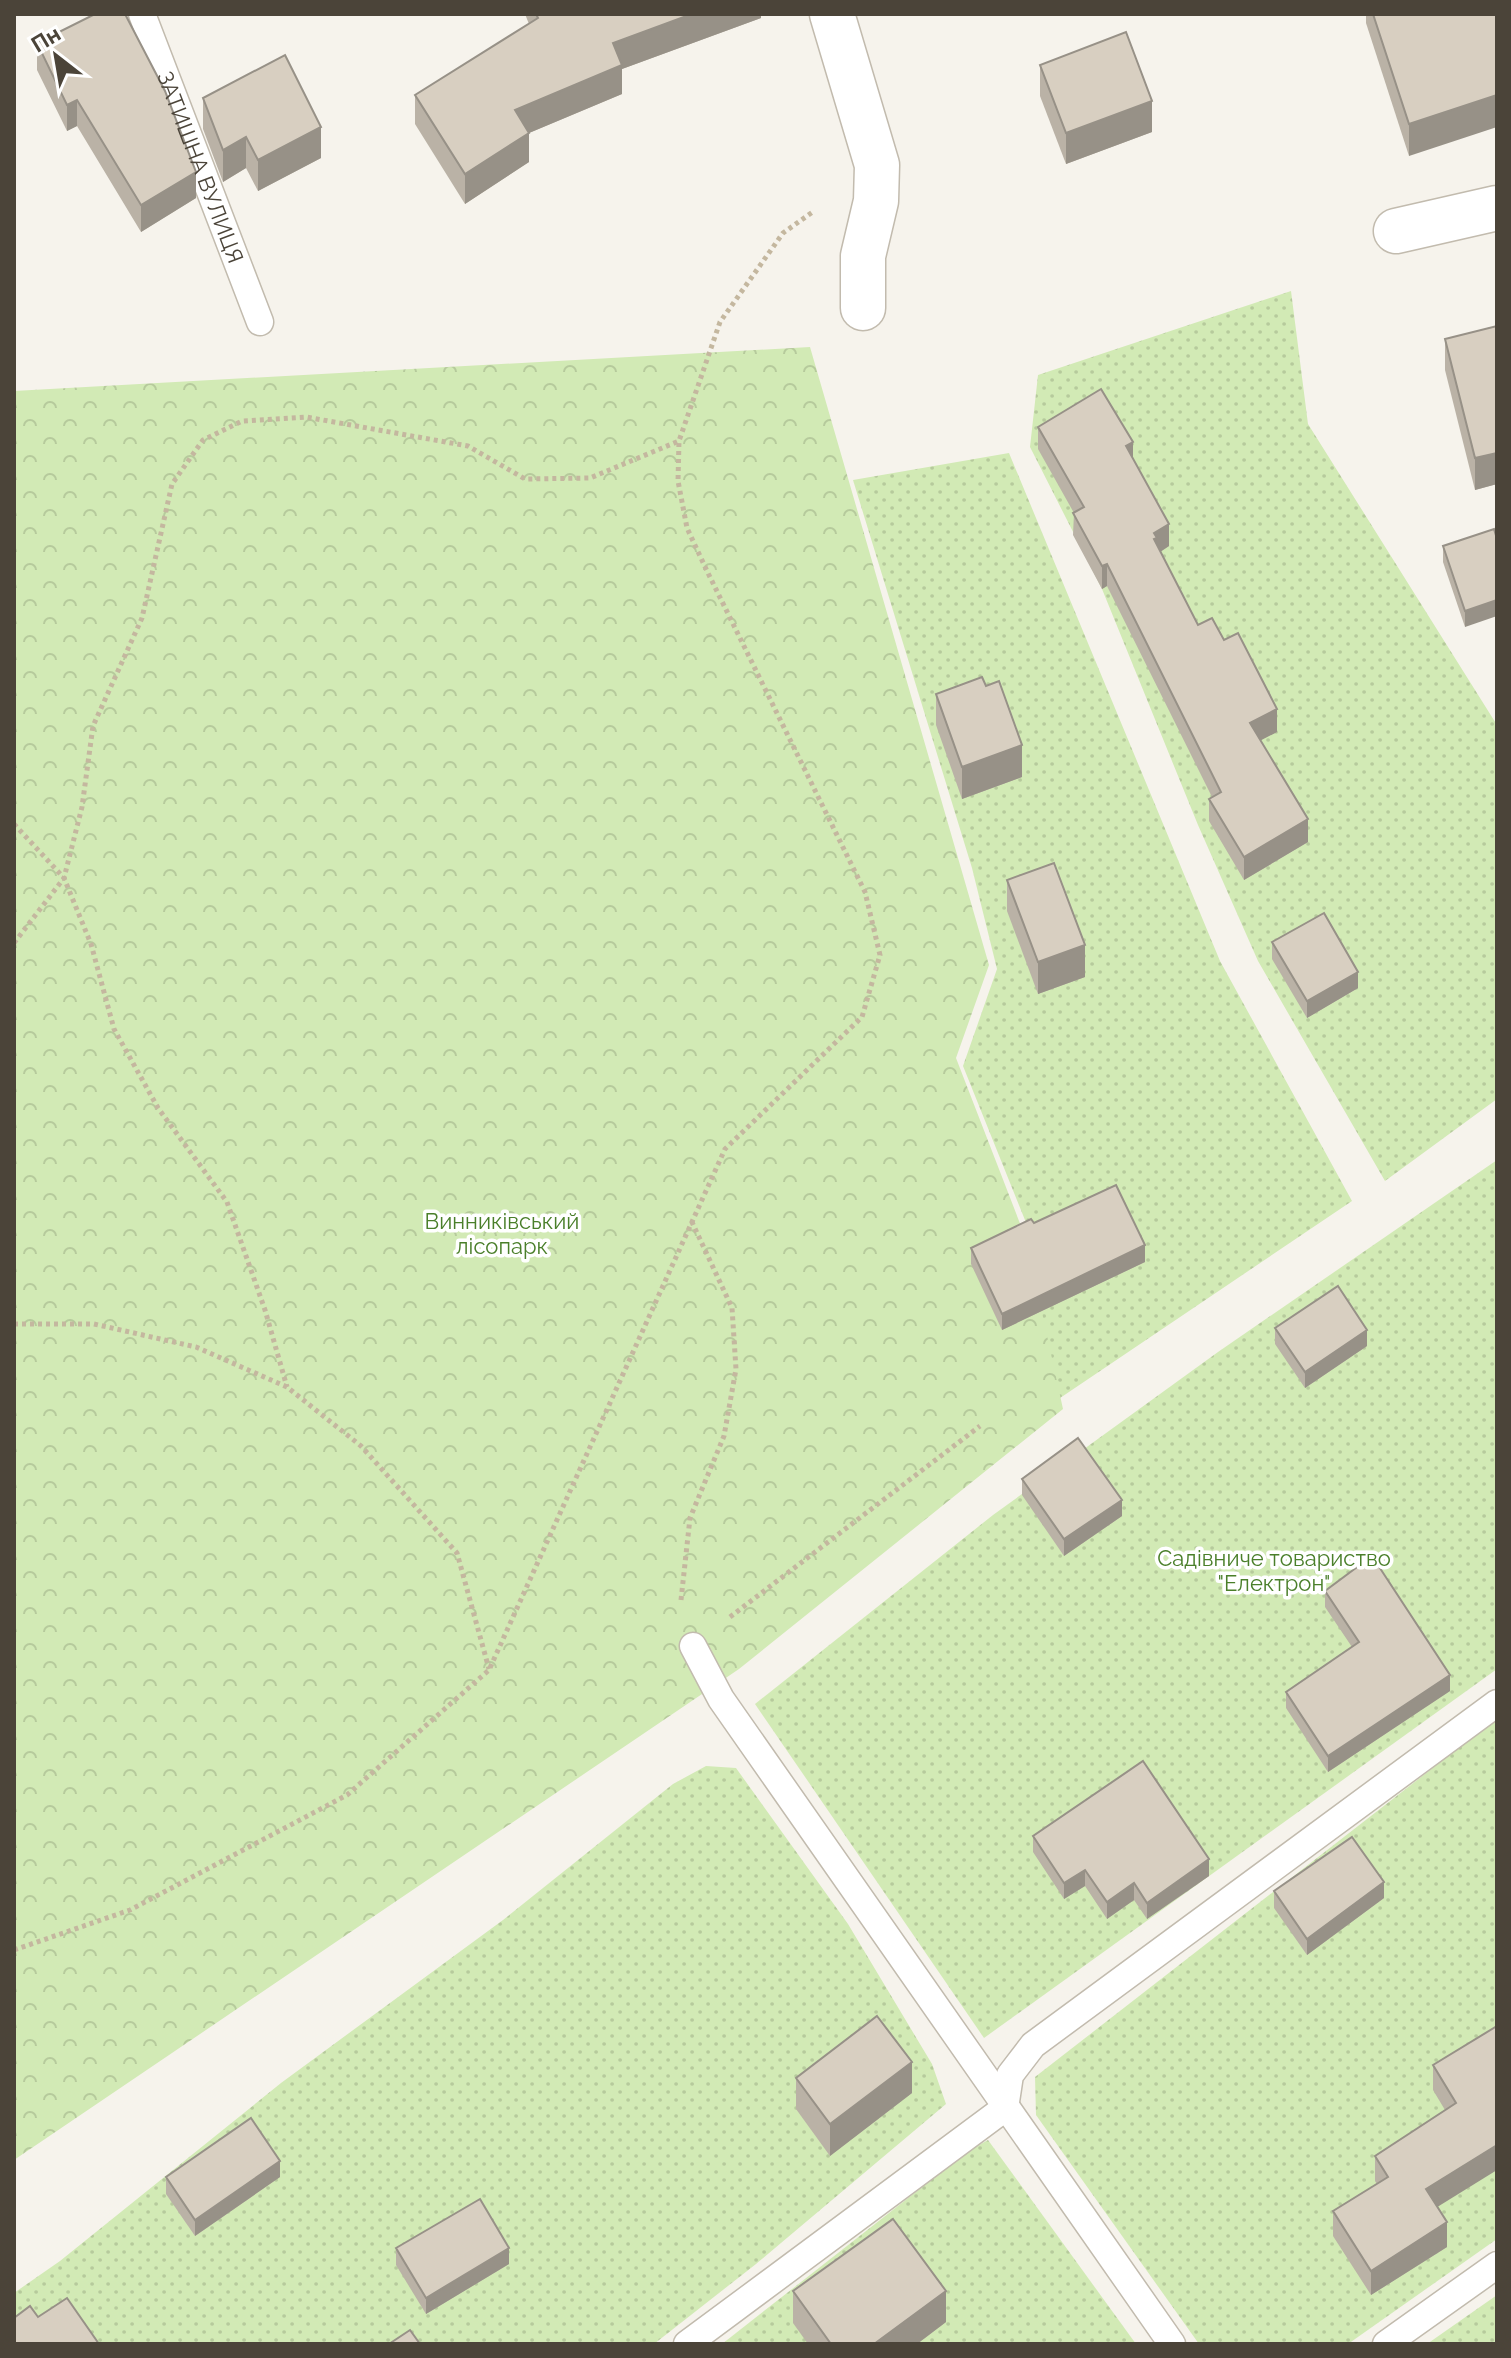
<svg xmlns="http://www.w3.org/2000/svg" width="1511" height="2358" font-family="Raleway,sans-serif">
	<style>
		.grass { fill: url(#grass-dots) }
		.park { fill: url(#park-crowns) }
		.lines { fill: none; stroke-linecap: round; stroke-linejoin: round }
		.service-casing { stroke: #c2bbae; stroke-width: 29 }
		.minor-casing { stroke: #c2bbae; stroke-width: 47 }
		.path { stroke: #c4b79f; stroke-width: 5; stroke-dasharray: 4 4; stroke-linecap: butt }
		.service { stroke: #fff; stroke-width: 26 }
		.minor { stroke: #fff; stroke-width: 44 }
		.wall { fill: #bab2a6 }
		.shaded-wall { fill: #979187 }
		.building { fill: #d8cfc1; stroke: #979187; stroke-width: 2 }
		.labels { text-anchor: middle; stroke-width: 7; stroke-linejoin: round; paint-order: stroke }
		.street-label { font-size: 22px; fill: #4b4439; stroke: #fff }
		.park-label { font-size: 22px; fill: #4a7f2a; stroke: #fff }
	</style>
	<defs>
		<pattern id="grass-dots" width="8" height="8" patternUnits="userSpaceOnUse" patternTransform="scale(2)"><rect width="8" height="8" fill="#d2eab5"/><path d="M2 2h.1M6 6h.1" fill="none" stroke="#b6ca9c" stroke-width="1.8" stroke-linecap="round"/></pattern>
		<pattern id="park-crowns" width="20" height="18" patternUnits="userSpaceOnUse" patternTransform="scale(2)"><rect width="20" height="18" fill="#d2eab5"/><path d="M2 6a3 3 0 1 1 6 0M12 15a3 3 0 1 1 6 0" fill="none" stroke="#b6ca9c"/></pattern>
	</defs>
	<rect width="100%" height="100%" fill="#f6f3ec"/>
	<!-- grass -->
	<g class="grass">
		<path d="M1291,291L1308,424L1497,725V1099L1385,1181L1258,961L1198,825L1102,589L1030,447L1038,375Z"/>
		<path d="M1009,453L1220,961L1352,1201L983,1450L1031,1235L963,1066L997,969L972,868L853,480Z"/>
		<path d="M1497,1160V1669L984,2038L755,1704L993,1515L1218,1352Z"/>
		<path d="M1497,1718V2239L1348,2344H1199L1036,2115L1035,2077Z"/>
		<path d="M706,1766L736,1768L848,1924L932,2064L946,2104L756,2264L654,2344H14V2293L60,2261L281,2083L503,1920L673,1784Z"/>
		<path d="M988,2140L1136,2344H722L968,2151Z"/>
		<path d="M1497,2295V2344H1427Z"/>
	</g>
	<!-- park -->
	<path class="park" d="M810,347L989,965L956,1058L1026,1239L1063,1409L739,1669L14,2160V391Z"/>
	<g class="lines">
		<!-- service casing -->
		<g class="service-casing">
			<g id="service">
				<path id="s1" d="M142,14L260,322"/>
				<path d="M693,1646L721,1699L1172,2344"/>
				<path d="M687,2344L1005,2108L1010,2075L1033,2045L1497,1703"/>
				<path d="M1386,2344L1497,2265"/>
			</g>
		</g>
		<!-- minor casing -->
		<g class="minor-casing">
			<g id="minor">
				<path d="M832,14L877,165L876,201L863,256V308"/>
				<path d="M1396,231L1497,208"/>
			</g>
		</g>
		<!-- path -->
		<g class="path">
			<path d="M14,824L64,878L91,944L114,1029L158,1108L227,1202L265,1310L287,1387"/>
			<path d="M14,943L64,878L82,807L93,726L142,618L172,484L203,440L242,421L306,417L468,446L525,479L590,478L679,441"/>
			<path d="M14,1324H94L196,1347L287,1387L361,1446L457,1553L489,1669"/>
			<path d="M681,1600L690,1518L724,1436L736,1369L732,1308L691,1220"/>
			<path d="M730,1617L980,1426"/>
			<path d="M14,1950L130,1910L347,1795L489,1670L725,1149L862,1017L880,955L865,892L707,571L687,528L678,481L679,441L720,322L783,233L814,211"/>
		</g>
		<!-- service -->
		<use href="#service" class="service"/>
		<!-- minor -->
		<use href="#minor" class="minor"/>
	</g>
	<!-- wall -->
	<g class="wall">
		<path d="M525,14H761V18L622,69V94L529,133V162L465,204L415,124V95L529,24Z"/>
		<path d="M1366,14H1497L1409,156L1366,23Z"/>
		<path d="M37,43L196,198L141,232L77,126L67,131L37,70Z"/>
		<path d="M1040,65L1152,132L1066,164L1040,96Z"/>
		<path d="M203,98L321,158L258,191L246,168L223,182L203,129Z"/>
		<path d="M1497,326V484L1475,490L1445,370V339Z"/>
		<path d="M1038,427L1133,458L1169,546L1160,552L1198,625L1224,640L1277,732L1260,740L1308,842L1244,880L1209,821V799L1212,797L1107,586L1102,589L1073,535L1074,513L1038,449Z"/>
		<path d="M1494,529L1465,627L1443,562V546Z"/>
		<path d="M936,694L1022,777L962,799L936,725Z"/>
		<path d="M1007,880L1085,977L1038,994L1007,911Z"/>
		<path d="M1272,942L1358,988L1307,1018L1272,959Z"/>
		<path d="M1034,1223L1145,1262L1002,1330L971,1264V1248Z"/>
		<path d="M1275,1328L1367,1346L1305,1388L1275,1344Z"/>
		<path d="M1022,1479L1122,1516L1064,1556L1022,1495Z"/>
		<path d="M1325,1591L1450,1691L1328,1772L1286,1708V1692L1352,1647L1325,1607Z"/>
		<path d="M1033,1836L1209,1876L1147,1919L1134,1900L1107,1919L1085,1886L1064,1899L1033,1852Z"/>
		<path d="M1274,1891L1384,1898L1307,1955L1274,1908Z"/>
		<path d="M1497,2026L1437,2207L1447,2247L1371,2295L1333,2236V2211L1377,2184L1375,2181V2156L1445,2110L1433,2090V2065Z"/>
		<path d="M796,2078L912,2093L830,2156L796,2109Z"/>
		<path d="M166,2177H280L195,2236L166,2194Z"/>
		<path d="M396,2248L509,2264L426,2314L396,2265Z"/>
		<path d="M793,2291L946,2322L917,2344H808L793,2323Z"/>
	</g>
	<!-- shaded-wall -->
	<g class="shaded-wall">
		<path d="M692,14H761V18L622,69V94L529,133V162L465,204V174L515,110L613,43Z"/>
		<path d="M1497,95V127L1409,156V124Z"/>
		<path d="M77,100V126L67,131V105Z"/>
		<path d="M1152,101V132L1066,164V133Z"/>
		<path d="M321,127V158L258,191V160Z"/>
		<path d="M246,137V168L223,182V150Z"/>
		<path d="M196,172V198L141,232V205Z"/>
		<path d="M1133,442V465L1126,446Z"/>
		<path d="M1497,453V484L1475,490V458Z"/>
		<path d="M1169,524V546L1157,554L1154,561V533Z"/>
		<path d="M1107,564V586L1102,589V566Z"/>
		<path d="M1497,600V616L1465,627V611Z"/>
		<path d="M1277,709V732L1250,746V723Z"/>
		<path d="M1022,745V777L962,799V767Z"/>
		<path d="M1308,819V842L1244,880V857Z"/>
		<path d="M1085,945V977L1038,994V962Z"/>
		<path d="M1358,972V988L1307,1018V1001Z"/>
		<path d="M1145,1245V1262L1002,1330V1314Z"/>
		<path d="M1367,1330V1346L1305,1388V1372Z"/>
		<path d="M1122,1500V1516L1064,1556V1539Z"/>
		<path d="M1450,1675V1691L1328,1772V1756Z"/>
		<path d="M1209,1859V1876L1147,1919V1903Z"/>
		<path d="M1085,1870V1886L1064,1899V1883Z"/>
		<path d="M1384,1882V1898L1307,1955V1939Z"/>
		<path d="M1134,1883V1900L1107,1919V1902Z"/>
		<path d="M912,2062V2093L830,2156V2124Z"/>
		<path d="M1497,2145V2170L1426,2214V2189Z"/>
		<path d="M280,2161V2177L195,2236V2220Z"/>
		<path d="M1447,2222V2247L1371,2295V2271Z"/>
		<path d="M509,2248V2264L426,2314V2298Z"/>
		<path d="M946,2291V2322L917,2344H874Z"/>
	</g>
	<!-- building -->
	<g class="building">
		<path d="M95,14H125L165,91L196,172L141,205L77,100L67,105L37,43Z"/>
		<path d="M536,14H692L613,43L622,65L515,110L529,133L465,174L415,95L538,18Z"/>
		<path d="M1373,14H1497V95L1409,124Z"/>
		<path d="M1126,32L1152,101L1066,133L1040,65Z"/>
		<path d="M285,55L321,127L258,160L246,137L223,150L203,98Z"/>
		<path d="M1497,326V453L1475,458L1445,339Z"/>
		<path d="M1101,389L1133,442L1126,446L1169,524L1154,533L1157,538L1154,539L1198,625L1212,618L1224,640L1238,633L1277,709L1250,723L1308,819L1244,857L1209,799L1221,792L1107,564L1102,566L1073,513L1084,507L1038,427Z"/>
		<path d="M1494,529L1497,539V600L1465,611L1443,546Z"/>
		<path d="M982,677L986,686L999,681L1022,745L962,767L936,694Z"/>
		<path d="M1054,863L1085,945L1038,962L1007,880Z"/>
		<path d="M1324,913L1358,972L1307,1001L1272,942Z"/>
		<path d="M1116,1185L1145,1245L1002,1314L971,1248L1031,1219L1034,1223Z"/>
		<path d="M1338,1286L1367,1330L1305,1372L1275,1328Z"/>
		<path d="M1078,1438L1122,1500L1064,1539L1022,1479Z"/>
		<path d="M1372,1556L1450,1675L1328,1756L1286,1692L1359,1642L1325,1591Z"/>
		<path d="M1143,1761L1209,1859L1147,1903L1134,1883L1107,1902L1085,1870L1064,1883L1033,1836Z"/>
		<path d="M1352,1837L1384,1882L1307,1939L1274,1891Z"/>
		<path d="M877,2016L912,2062L830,2124L796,2078Z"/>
		<path d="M1497,2026V2145L1426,2189L1447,2222L1371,2271L1333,2211L1388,2177L1375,2156L1456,2103L1433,2065Z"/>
		<path d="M251,2118L280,2161L195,2220L166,2177Z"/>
		<path d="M480,2199L509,2248L426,2298L396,2248Z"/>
		<path d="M893,2219L946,2291L874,2344H831L793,2291Z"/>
		<path d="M67,2298L99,2344H14V2318L30,2306L38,2317Z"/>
		<path d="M410,2330L420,2344H389Z"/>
	</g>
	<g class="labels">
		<!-- street labels -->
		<g class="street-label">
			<text dy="8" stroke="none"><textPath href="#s1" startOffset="164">ЗАТИШНА ВУЛИЦЯ</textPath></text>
		</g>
		<!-- park labels -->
		<g class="park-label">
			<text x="502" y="1229">Винниківський<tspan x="502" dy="25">лісопарк</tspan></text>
			<text x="1274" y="1566">Садівниче товариство<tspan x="1274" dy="25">"Електрон"</tspan></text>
		</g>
	</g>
	<!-- border -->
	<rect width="1511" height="2358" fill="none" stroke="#4b4439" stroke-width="32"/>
	<!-- north arrow -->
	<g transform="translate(56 56) rotate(329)" stroke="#ffffff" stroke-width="6" paint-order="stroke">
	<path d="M0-6L14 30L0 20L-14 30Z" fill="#4b4439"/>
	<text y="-12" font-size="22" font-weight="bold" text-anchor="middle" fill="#4b4439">Пн</text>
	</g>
</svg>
